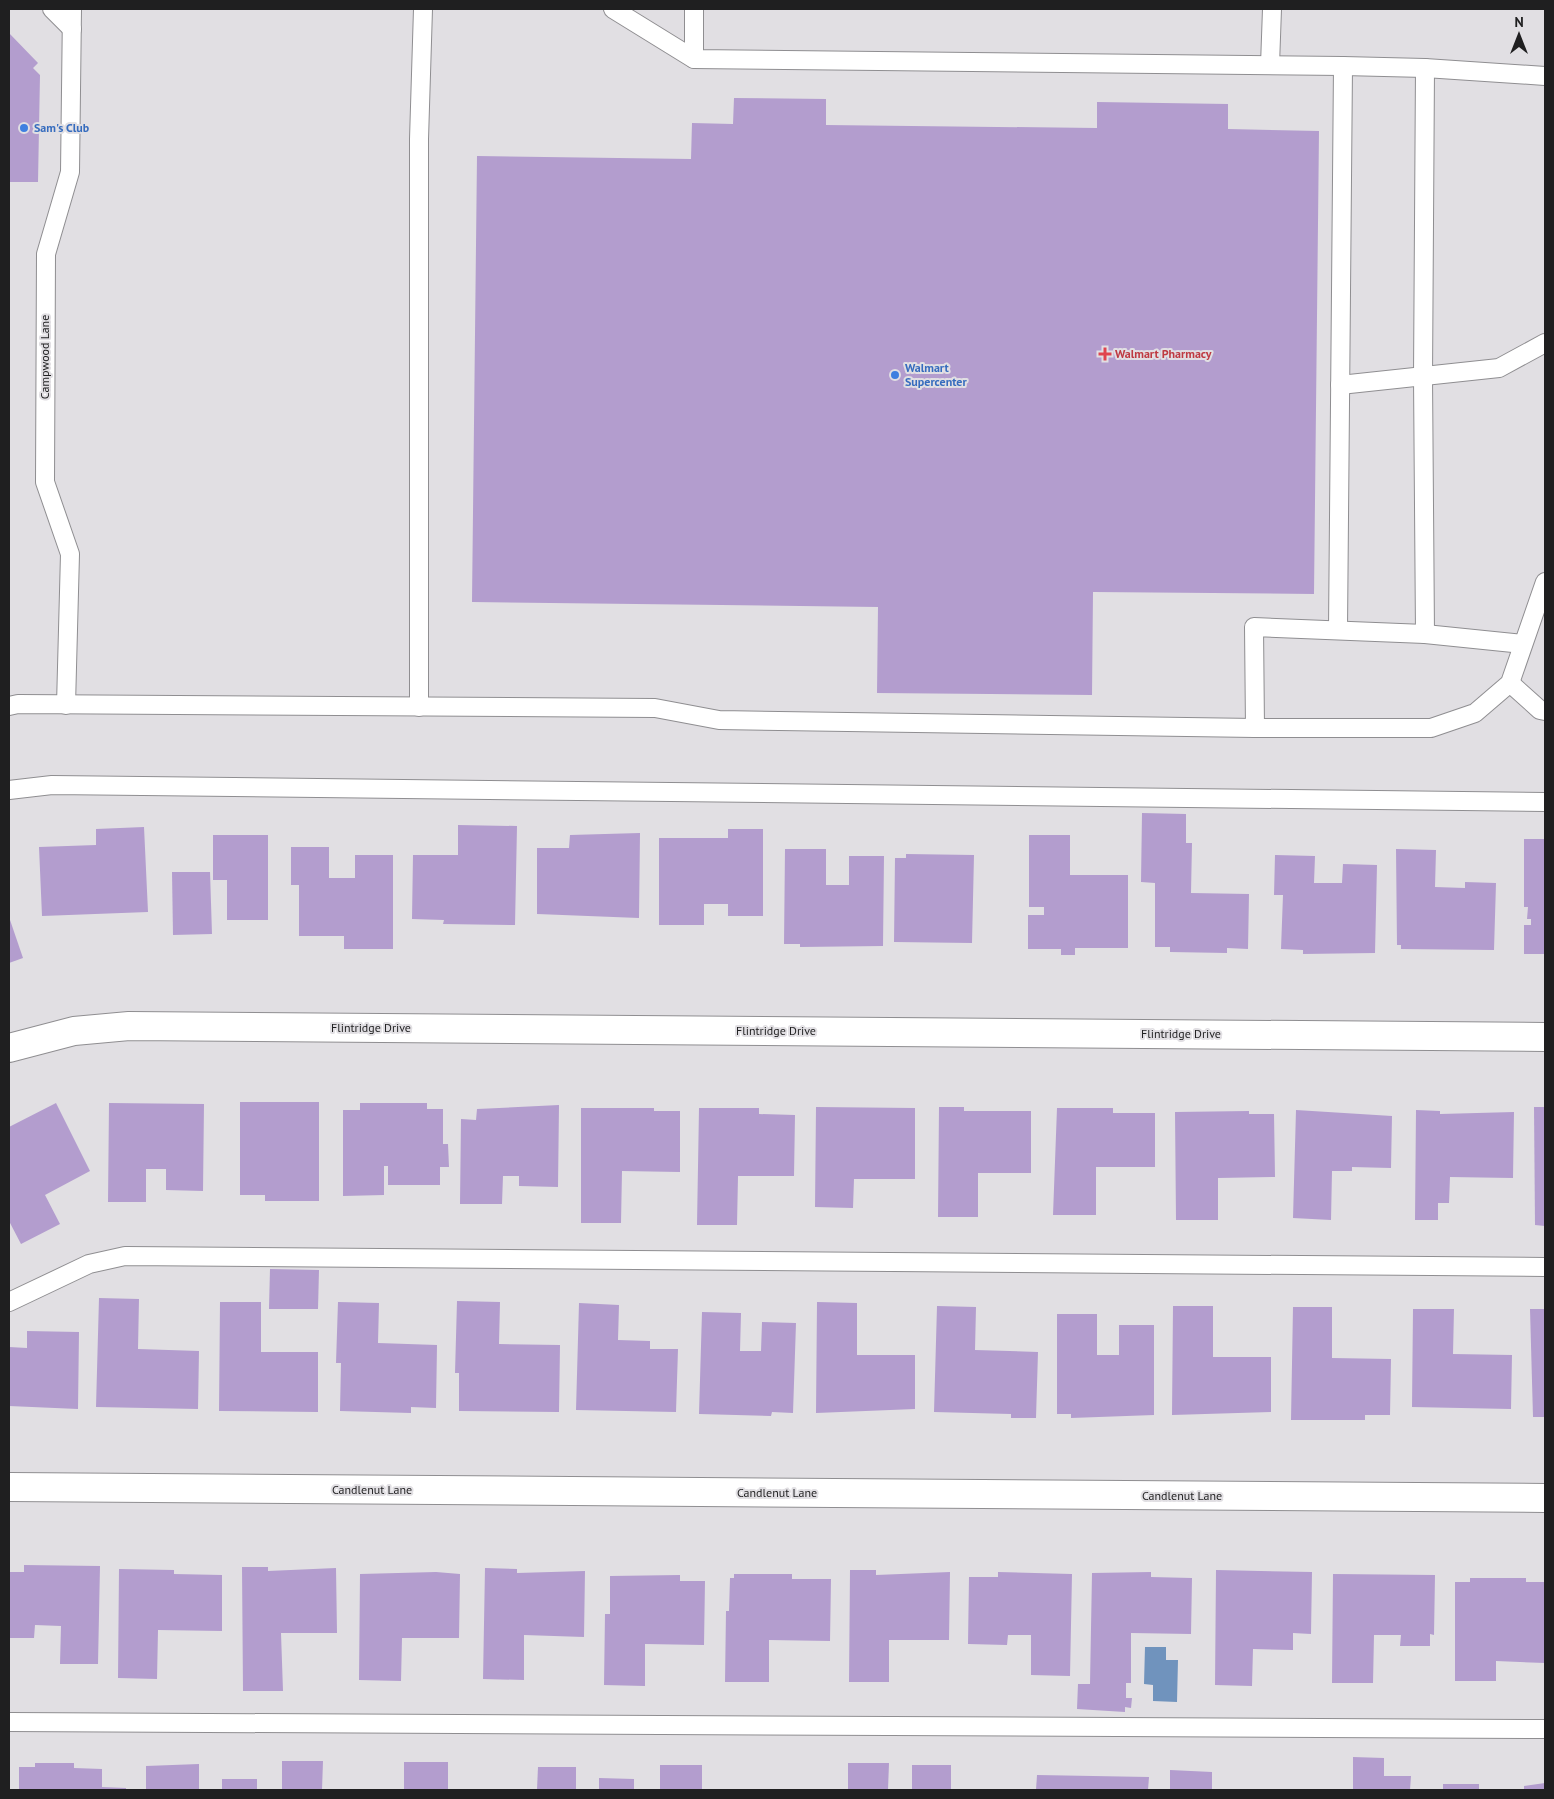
<svg xmlns="http://www.w3.org/2000/svg" width="1554" height="1799" font-family="'PT Sans',sans-serif">
	<style>
		.water { fill: #7093bd }
		.building { fill: #b39dce }
		.lines { fill: none; stroke-linecap: round; stroke-linejoin: round }
		.lane-casing { stroke: #8f8e91; stroke-width: 20 }
		.street-casing { stroke: #8f8e91; stroke-width: 30 }
		.lane { stroke: #fff; stroke-width: 18 }
		.street { stroke: #fff; stroke-width: 28 }
		.shop-dot { fill: #3f7fe0; stroke: #e1dfe3; stroke-width: 2 }
		.health-dot { fill: #e0444e; stroke: #e1dfe3; stroke-width: 2 }
		.labels { text-anchor: middle; stroke-width: 4; stroke-linejoin: round; paint-order: stroke }
		.shop-label { font-size: 12px; font-weight: bold; fill: #366cbe; stroke: #e1dfe3; text-anchor: start }
		.health-label { font-size: 12px; font-weight: bold; fill: #be3a42; stroke: #e1dfe3; text-anchor: start }
		.street-label { font-size: 12px; fill: #1f1f20; stroke: #e1dfe3 }
	</style>
	<rect width="100%" height="100%" fill="#e1dfe3"/>
	<!-- water -->
	<path class="water" d="M1145,1647H1166V1660H1178L1177,1702L1153,1701V1685L1144,1684Z"/>
	<!-- building -->
	<g class="building">
		<path d="M9,33L38,63L33,68L40,75L38,182H9Z"/>
		<path d="M734,98L826,99V125L1097,128V102L1228,104V129L1319,131L1314,594L1093,592L1092,695L877,693L878,607L472,602L477,156L691,159L692,123L733,124Z"/>
		<path d="M1142,813L1186,814V843H1192L1191,893L1249,894L1248,949L1227,948V953L1170,952V947H1155V883L1141,882Z"/>
		<path d="M458,825L517,826L515,925L443,924L444,920L412,919L413,855H458Z"/>
		<path d="M144,827L148,912L42,916L39,847L96,845V829Z"/>
		<path d="M728,829H763V916H728V904H704V925H659V838H728Z"/>
		<path d="M640,833L639,918L537,914V848H569L570,835Z"/>
		<path d="M213,835H268V920H227V880H213Z"/>
		<path d="M1029,835H1070V875H1128V948H1075V955H1061V949H1028V915H1044V907H1029Z"/>
		<path d="M1524,839H1545V954H1524V925H1531V919H1527L1528,907H1524Z"/>
		<path d="M291,847H329V878H355V855H393V949H344V936H299V885H291Z"/>
		<path d="M785,849H826V885H849V856H884L883,946L800,947V944H784Z"/>
		<path d="M1396,849L1436,850L1435,887L1465,888V882L1496,883L1494,950L1401,949V945H1397Z"/>
		<path d="M906,854L974,855L972,943L894,942L895,858H906Z"/>
		<path d="M1275,855L1315,856L1314,883H1342L1343,864L1377,865L1375,953L1303,954V950L1281,949L1283,895H1274Z"/>
		<path d="M172,872H210L212,934L173,935Z"/>
		<path d="M9,917L23,958L9,963Z"/>
		<path d="M240,1102H319V1201H265V1195H240Z"/>
		<path d="M56,1103L90,1171L45,1195L60,1224L21,1244L9,1221V1127Z"/>
		<path d="M109,1103L204,1104L203,1191L166,1190V1169H146V1202H108Z"/>
		<path d="M360,1103H427V1109H443V1144H448L449,1167H440V1185H388V1166H384V1195L343,1196V1110H360Z"/>
		<path d="M559,1105L558,1187L519,1186V1176H503L502,1204H460L461,1119L476,1120L477,1109Z"/>
		<path d="M816,1107L915,1108V1179H854L853,1208L815,1207Z"/>
		<path d="M939,1107H964V1111H1031V1173H978V1217H938Z"/>
		<path d="M1534,1107H1545V1226L1535,1225Z"/>
		<path d="M581,1108H654V1111H680V1172L622,1171L621,1223H581Z"/>
		<path d="M699,1108H759V1114L795,1115L794,1176H738L737,1225H697Z"/>
		<path d="M1057,1108H1113V1113H1155V1167H1096V1215H1053Z"/>
		<path d="M1296,1110L1392,1116L1391,1168L1352,1167V1171H1332L1331,1220L1293,1218Z"/>
		<path d="M1416,1110L1440,1111V1114L1514,1112L1513,1178L1450,1177L1449,1203H1438V1220H1415Z"/>
		<path d="M1249,1111V1114H1274L1275,1177L1218,1178V1220H1176L1175,1112Z"/>
		<path d="M270,1269L319,1270L318,1309H269Z"/>
		<path d="M99,1298L139,1299L138,1349L199,1351L198,1409L96,1407Z"/>
		<path d="M457,1301L500,1302L499,1344L560,1345L559,1412L459,1411V1373H455Z"/>
		<path d="M220,1302H261V1352H318V1412L219,1411Z"/>
		<path d="M338,1302L379,1303L378,1343L437,1345L436,1408L411,1407V1413L340,1411L341,1363H336Z"/>
		<path d="M817,1302L857,1303V1355H915V1409L816,1413Z"/>
		<path d="M579,1303L619,1305L618,1340L650,1341V1349H678L676,1412L576,1410Z"/>
		<path d="M937,1306L976,1307L975,1350L1038,1352L1036,1418H1011V1414L934,1412Z"/>
		<path d="M1173,1306H1213V1357H1271V1412L1172,1415Z"/>
		<path d="M1293,1307H1332V1358L1391,1359L1390,1415H1365V1420H1291Z"/>
		<path d="M1413,1309H1454L1453,1354L1512,1355L1511,1409L1412,1407Z"/>
		<path d="M1530,1309H1545V1417H1533Z"/>
		<path d="M702,1312L741,1313L740,1351H761L762,1322L796,1323L793,1413L772,1412L771,1416L699,1414Z"/>
		<path d="M1057,1314H1097V1355H1119V1325H1154V1415L1071,1418V1414H1057Z"/>
		<path d="M27,1331L79,1332L78,1409L9,1406V1347L27,1348Z"/>
		<path d="M24,1565L100,1566L98,1664H60L61,1626L35,1625L34,1638H9V1572H24Z"/>
		<path d="M242,1567H268V1571L336,1568L337,1633H281L283,1691H243Z"/>
		<path d="M485,1568L517,1569V1573L585,1571L584,1637L524,1635V1680L483,1679Z"/>
		<path d="M119,1569L174,1570V1574L222,1575V1631L158,1630L157,1679L118,1678Z"/>
		<path d="M850,1570H876V1575L950,1572L949,1640H889V1682H849Z"/>
		<path d="M1216,1570L1312,1572L1311,1634L1293,1633V1650L1253,1649L1252,1686L1215,1685Z"/>
		<path d="M436,1572L460,1574L459,1638H402L401,1681L359,1680L360,1574Z"/>
		<path d="M998,1572L1072,1574L1070,1676L1031,1675V1635H1008L1007,1645L968,1644L969,1577H998Z"/>
		<path d="M1151,1572V1577L1192,1578L1191,1634L1131,1633V1683H1126V1698H1132L1131,1708L1125,1707V1712L1077,1709L1078,1684H1090L1092,1573Z"/>
		<path d="M734,1574H792V1579H831L830,1641L769,1640V1682H725L726,1611H729L730,1578H734Z"/>
		<path d="M1333,1574L1435,1575L1434,1635L1430,1634V1646H1400L1401,1635H1374L1373,1683H1332Z"/>
		<path d="M680,1575V1581H705L704,1645L645,1644V1686L604,1685L605,1614H610V1576Z"/>
		<path d="M1470,1578H1526V1582H1545V1663L1496,1661V1681H1455V1582H1470Z"/>
		<path d="M1353,1757L1384,1758V1776H1411L1410,1790H1353Z"/>
		<path d="M282,1761H323L322,1790H282Z"/>
		<rect x="404" y="1762" width="44" height="28"/>
		<path d="M35,1763H74V1768L102,1769V1787L126,1788V1790H19V1767H35Z"/>
		<path d="M848,1763H889L888,1790H848Z"/>
		<path d="M199,1764V1790H146V1766Z"/>
		<rect x="660" y="1765" width="42" height="25"/>
		<rect x="912" y="1765" width="39" height="25"/>
		<path d="M538,1767H576V1790H537Z"/>
		<path d="M1170,1770L1212,1772V1790H1170Z"/>
		<path d="M1037,1775L1149,1777L1148,1790H1036Z"/>
		<path d="M599,1778L634,1779V1790H599Z"/>
		<rect x="222" y="1779" width="35" height="11"/>
		<path d="M1545,1783V1790H1524V1786Z"/>
		<rect x="1443" y="1784" width="36" height="6"/>
	</g>
	<g class="lines">
		<!-- lane casing -->
		<g class="lane-casing">
			<g id="lane">
				<path d="M52,9L72,29"/>
				<path d="M613,9L694,59L1343,66L1425,68L1545,76"/>
				<path d="M694,9V59"/>
				<path d="M1270,65L1272,9"/>
				<path d="M1340,385L1499,368L1545,343"/>
				<path d="M1338,630L1343,66"/>
				<path d="M1425,634L1523,644"/>
				<path d="M1510,683L1540,710L1545,711"/>
				<path d="M66,705L70,554L45,482L46,254L70,172L72,9"/>
				<path d="M9,706L18,704L655,708L719,720L1255,728H1431L1475,713L1510,683L1545,582"/>
				<path d="M419,707V139L423,9"/>
				<path d="M1255,728L1254,627L1425,634L1423,377L1425,68"/>
				<path d="M9,790L52,785L1545,802"/>
				<path d="M9,1302L89,1264L125,1256L1545,1267"/>
				<path d="M9,1722L1545,1729"/>
			</g>
		</g>
		<!-- street casing -->
		<g class="street-casing">
			<g id="street">
				<path d="M9,1048L74,1031L129,1026L1545,1037"/>
				<path d="M9,1487L1545,1498"/>
			</g>
		</g>
		<!-- lane -->
		<use href="#lane" class="lane"/>
		<!-- street -->
		<use href="#street" class="street"/>
	</g>
	<!-- markers -->
	<g class="shop-dot">
		<circle cx="24" cy="128" r="5"/>
		<circle cx="895" cy="375" r="5"/>
	</g>
	<path class="health-dot" d="M1102.5 346.5h5v5h5v5h-5v5h-5v-5h-5v-5h5z"/>
	<g class="labels">
		<!-- shop labels -->
		<g class="shop-label">
			<text x="34" y="132">Sam's Club</text>
			<text x="905" y="372">Walmart<tspan x="905" dy="14">Supercenter</tspan></text>
		</g>
		<!-- health labels -->
		<g class="health-label">
			<text x="1115" y="358">Walmart Pharmacy</text>
		</g>
		<!-- street labels -->
		<g class="street-label">
			<text transform="translate(45 357) rotate(-90)" y="4">Campwood Lane</text>
			<text x="371" y="1032">Flintridge Drive</text>
			<text x="776" y="1035">Flintridge Drive</text>
			<text x="1181" y="1038">Flintridge Drive</text>
			<text x="372" y="1494">Candlenut Lane</text>
			<text x="777" y="1497">Candlenut Lane</text>
			<text x="1182" y="1500">Candlenut Lane</text>
		</g>
	</g>
	<!-- border -->
	<rect width="1554" height="1799" fill="none" stroke="#1f1f20" stroke-width="20"/>
	<!-- north arrow -->
	<g transform="translate(1519 35)" stroke="#e1dfe3" stroke-width="4" paint-order="stroke">
	<path d="M0-4L9 19L0 12L-9 19Z" fill="#1f1f20"/>
	<text y="-8" font-size="14" font-weight="bold" text-anchor="middle" fill="#1f1f20">N</text>
	</g>
</svg>
